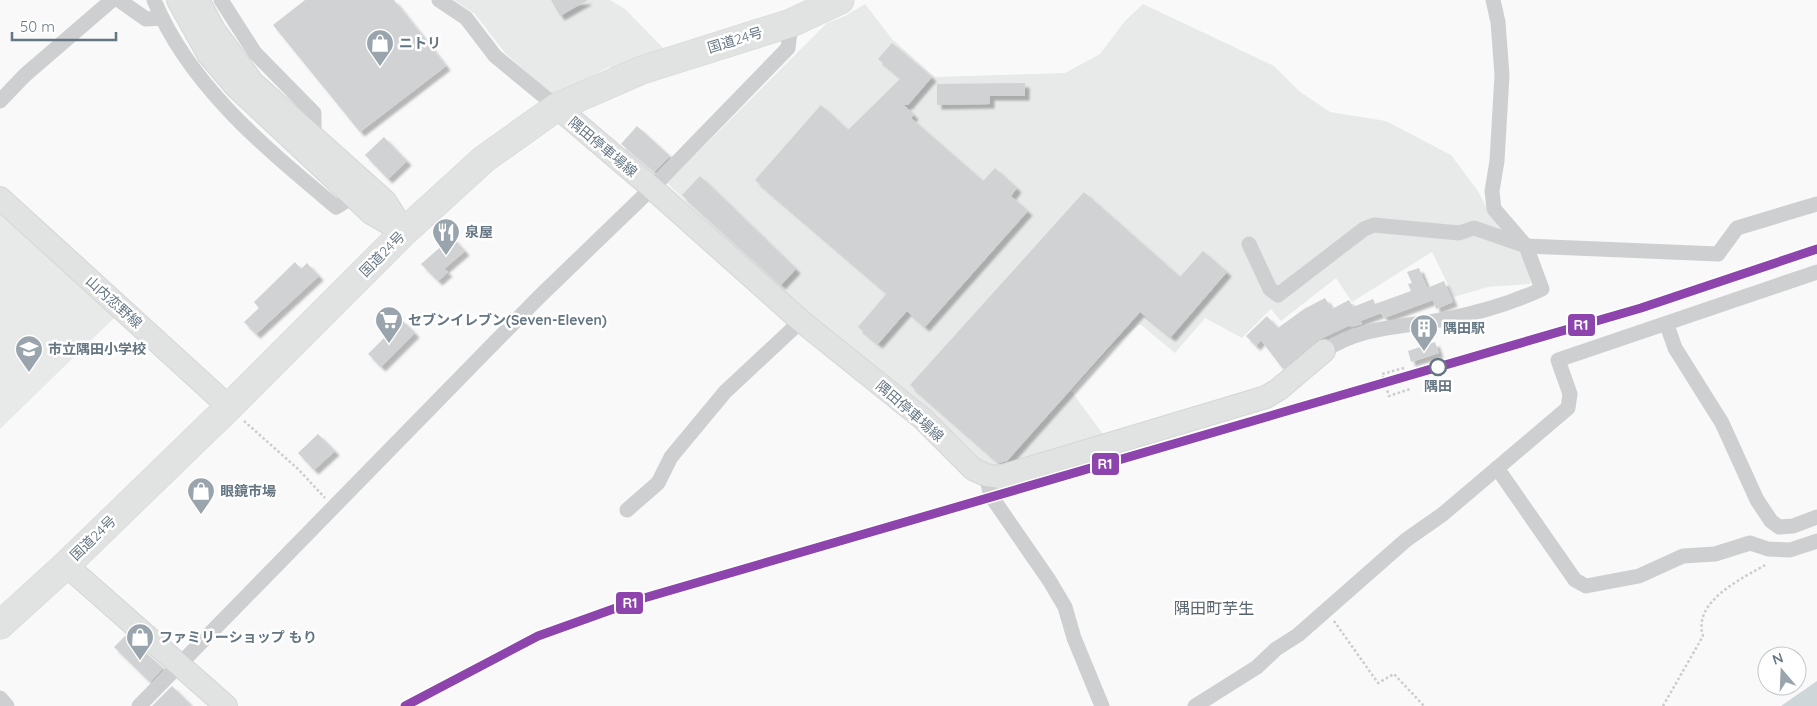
<svg xmlns="http://www.w3.org/2000/svg" width="1817" height="706" font-family="Quicksand,'Noto Sans JP',sans-serif">
	<style>
		.built { fill: #e8e9e9 }
		.water { fill: #ced6d9 }
		.building { fill: #d0d2d3; filter: url(#shadow) }
		.lines { fill: none; stroke-linecap: round; stroke-linejoin: round }
		.secondary-casing { stroke: #d5d6d7; stroke-width: 24 }
		.highway-casing { stroke: #d5d6d6; stroke-width: 29 }
		.path { stroke: #cbcccd; stroke-width: 2.5; stroke-dasharray: 2.5 2.5; stroke-linecap: butt }
		.street { stroke: #cecfd0; stroke-width: 15 }
		.secondary { stroke: #e1e2e2; stroke-width: 22 }
		.highway { stroke: #e1e2e2; stroke-width: 28 }
		.rail-1-casing { stroke: #fff; stroke-width: 12 }
		.rail-1 { stroke: #8e44ad; stroke-width: 9 }
		.stop-dot { fill: #fff; stroke: #657683; stroke-width: 2.5 }
		.labels { text-anchor: middle; stroke-width: 5; stroke-linejoin: round; paint-order: stroke }
		.street-label { font-size: 14px; fill: #657683; stroke: #fff }
		.poi-label { font-size: 14px; font-weight: bold; fill: #657683; stroke: #fff; text-anchor: start }
		.stop-label { font-size: 14px; font-weight: bold; fill: #657683; stroke: #fff }
		.quarter-label { font-size: 16px; fill: #57646e; stroke: #fff }
		.line-badge { stroke: #fff; stroke-width: 2 }
		.badge-label { font-size: 14px; text-anchor: middle; font-weight: bold; fill: #fff }
	</style>
	<defs>
		<filter id="shadow"><feDropShadow dx="4.5" dy="4.5" stdDeviation="1" flood-color="#0004"/></filter>
	</defs>
	<rect width="100%" height="100%" fill="#f9f9f9"/>
	<!-- built -->
	<g class="built">
		<path d="M454,0H610L625,9L666,51L614,70L609,67L554,96L505,53L475,14Z"/>
		<path d="M865,4L892,39L935,77L1065,73L1100,54L1125,21L1143,4L1274,66L1299,91L1330,112L1386,121L1451,155L1478,191L1490,215L1516,237L1531,276L1530,284L1488,287L1454,297L1432,252L1352,302L1336,278L1281,321L1271,309L1242,338L1205,318L1175,353L1140,324L1111,348L1071,391L1106,438L986,470L787,297L667,183L827,23L845,16Z"/>
		<path d="M0,212L114,318L0,429Z"/>
	</g>
	<!-- water -->
	<path class="water" d="M1817,681V706H1781Z"/>
	<!-- building -->
	<g class="building">
		<path d="M305,0H394L446,66L360,132L273,25Z"/>
		<path d="M551,0H588L560,16Z"/>
		<path d="M892,43L932,77L908,105H904L914,115L911,118L983,181L995,168L1017,188L1011,196L1028,211L925,327L907,311L878,344L858,327L887,293L755,180L821,105L848,130L901,78L878,59Z"/>
		<path d="M1025,83V96H990V104L937,105V84Z"/>
		<path d="M637,126L670,156L654,172L621,144Z"/>
		<path d="M384,137L407,161L388,179L365,155Z"/>
		<path d="M700,176L796,269L781,285L682,195Z"/>
		<path d="M1084,192L1180,277L1203,251L1227,272L1171,337L1140,312L1007,461L999,463L910,385Z"/>
		<path d="M452,237L465,251L444,269L448,272L438,281L421,264Z"/>
		<path d="M295,262L301,269L307,263L319,276L256,334L244,322L259,308L254,302Z"/>
		<path d="M1419,268L1427,288L1444,281L1453,302L1436,309L1433,300L1384,318L1381,313L1360,321L1362,324L1351,327L1350,325L1316,341L1283,369L1261,340L1256,346L1246,336L1267,316L1278,328L1304,309L1325,298L1332,309L1349,300L1353,307L1373,299L1375,304L1411,291L1408,284L1412,283L1407,272Z"/>
		<path d="M402,320L415,333L381,367L368,354Z"/>
		<path d="M1435,342L1439,353L1411,362L1408,351Z"/>
		<path d="M318,434L335,451L314,470L298,453Z"/>
		<path d="M126,635L163,668L150,682L114,647Z"/>
		<path d="M172,686L192,706H152Z"/>
	</g>
	<g class="lines">
		<!-- secondary casing -->
		<g class="secondary-casing">
			<g id="secondary">
				<path d="M178,0L208,54L236,87L371,213L404,232"/>
				<path d="M198,0L214,30L253,83L385,201L404,231"/>
				<path d="M557,107L652,188L801,321L923,419L973,469L986,475L999,477L1266,397L1279,389L1324,351"/>
				<path d="M0,198L229,407"/>
				<path d="M66,565L226,706"/>
			</g>
		</g>
		<!-- highway casing -->
		<g class="highway-casing">
			<path id="highway" d="M0,625L66,565L229,407L404,232L484,159L557,107L642,70L791,23L840,0"/>
		</g>
		<!-- path -->
		<g class="path">
			<path d="M1404,368L1382,374L1389,396L1410,389"/>
			<path d="M244,421L298,469L325,498"/>
			<path d="M1334,621L1378,683L1394,674L1424,706"/>
			<path d="M1663,706L1703,636C1692,601 1743,578 1767,564"/>
		</g>
		<!-- street -->
		<g class="street">
			<path d="M119,0L146,19L162,18"/>
			<path d="M154,0C189,86 267,149 336,207L354,196"/>
			<path d="M221,0L255,53L314,113V138"/>
			<path d="M439,0L466,18L495,56L557,107"/>
			<path d="M0,101L25,75L112,0"/>
			<path d="M1249,244L1270,289L1278,295L1364,229L1374,225L1459,233L1474,228L1526,246L1718,254L1737,228L1817,204"/>
			<path d="M1667,325L1675,348L1722,423L1757,500L1771,521L1779,527L1793,526L1817,517"/>
			<path d="M1324,351C1363,325 1401,328 1446,319C1478,313 1512,303 1542,289L1526,246L1494,209L1492,191L1497,161L1502,75L1498,22L1493,0"/>
			<path d="M1497,468L1575,580L1586,586L1639,576L1683,556L1715,554L1750,543L1768,549L1790,550L1817,541"/>
			<path d="M986,475L991,496L1049,580L1065,607L1074,638L1102,706"/>
			<path d="M627,510L658,483L671,457L725,392L801,321"/>
			<path d="M0,698L7,706"/>
			<path d="M139,706L538,298L652,188L788,48L791,23"/>
			<path d="M1195,706L1257,667L1276,649L1298,635L1406,540L1443,514L1568,408L1570,394L1558,360L1817,272"/>
		</g>
		<!-- secondary -->
		<use href="#secondary" class="secondary"/>
		<!-- highway -->
		<use href="#highway" class="highway"/>
		<!-- rail-1 casing -->
		<g class="rail-1-casing">
			<path id="rail-1" d="M405,706L538,636L644,598L1641,308L1817,249"/>
		</g>
		<!-- rail-1 -->
		<use href="#rail-1" class="rail-1"/>
	</g>
	<!-- icons -->
	<defs>
		<g id="shop-pin" transform="scale(1.4375)"><path d="M0 17L-7.5 6A9.5 9.5 0 1 1 7.5 6Z" fill="#99a4ac" stroke="#fff"/><path d="M-5-2.5h2.3a2.7 3.5 0 0 1 5.4 0H5L5.5 6h-11ZM-1.5-2.5h3a1.5 2.3 0 0 0-3 0Z" fill="#fff"/></g>
		<g id="restaurant-pin" transform="scale(1.4375)"><path d="M0 17L-7.5 6A9.5 9.5 0 1 1 7.5 6Z" fill="#99a4ac" stroke="#fff"/><path d="M-5-6h1v4h1v-4h1v4h1v-4h1v5L-1.5 .5V6h-2V.5L-5-1ZM5-6V6H3V1.5H1.5Q1.5-4 5-6Z" fill="#fff"/></g>
		<g id="supermarket-pin" transform="scale(1.4375)"><path d="M0 17L-7.5 6A9.5 9.5 0 1 1 7.5 6Z" fill="#99a4ac" stroke="#fff"/><path d="M-6-5.5h2.5l.6 2H6L4.5 2H-2.5L-4.4-4H-6ZM-1.5 3.2a1.3 1.3 0 1 0 .1 0ZM3 3.2a1.3 1.3 0 1 0 .1 0Z" fill="#fff"/></g>
		<g id="building-pin" transform="scale(1.4375)"><path d="M0 17L-7.5 6A9.5 9.5 0 1 1 7.5 6Z" fill="#99a4ac" stroke="#fff"/><path d="M-4-6H4V6H1V3H-1V6H-4ZM-2.5-4.3h1.7v1.8h-1.7ZM.8-4.3h1.7v1.8H.8ZM-2.5-1h1.7V.8h-1.7ZM.8-1h1.7V.8H.8Z" fill="#fff"/></g>
		<g id="school-pin" transform="scale(1.4375)"><path d="M0 17L-7.5 6A9.5 9.5 0 1 1 7.5 6Z" fill="#99a4ac" stroke="#fff"/><path d="M0-5L7-2L0 1L-7-2ZM-4 1L0 2.5L4 1V4Q0 6-4 4Z" fill="#fff"/></g>
	</defs>
	<g fill-rule="evenodd">
		<use href="#shop-pin" x="380" y="43"/>
		<use href="#restaurant-pin" x="446" y="232"/>
		<use href="#supermarket-pin" x="389" y="320"/>
		<use href="#building-pin" x="1424" y="328"/>
		<use href="#school-pin" x="29" y="349"/>
		<use href="#shop-pin" x="201" y="491"/>
		<use href="#shop-pin" x="140" y="637"/>
	</g>
	<!-- markers -->
	<circle class="stop-dot" cx="1438" cy="367" r="8"/>
	<g class="labels">
		<!-- street labels -->
		<g class="street-label">
			<text transform="translate(735 40) rotate(-17)" y="5">国道24号</text>
			<text transform="translate(603 147) rotate(40)" y="5">隅田停車場線</text>
			<text transform="translate(382 254) rotate(-45)" y="5">国道24号</text>
			<text transform="translate(114 302) rotate(42)" y="5">山内恋野線</text>
			<text transform="translate(910 411) rotate(41)" y="5">隅田停車場線</text>
			<text transform="translate(93 538) rotate(-44)" y="5">国道24号</text>
		</g>
		<!-- poi labels -->
		<g class="poi-label">
			<text x="399" y="48">ニトリ</text>
			<text x="465" y="237">泉屋</text>
			<text x="408" y="325">セブンイレブン(Seven-Eleven)</text>
			<text x="1443" y="333">隅田駅</text>
			<text x="48" y="354">市立隅田小学校</text>
			<text x="220" y="496">眼鏡市場</text>
			<text x="159" y="642">ファミリーショップ もり</text>
		</g>
		<!-- stop labels -->
		<g class="stop-label">
			<text x="1438" y="391">隅田</text>
		</g>
		<!-- quarter labels -->
		<g class="quarter-label">
			<text x="1214" y="614">隅田町芋生</text>
		</g>
	</g>
	<g class="line-badge">
		<rect x="1567" y="313" width="29" height="24" rx="5" fill="#8e44ad"/>
		<rect x="1091" y="452" width="29" height="24" rx="5" fill="#8e44ad"/>
		<rect x="615" y="591" width="29" height="24" rx="5" fill="#8e44ad"/>
	</g>
	<g class="badge-label">
		<text x="1581" y="330">R1</text>
		<text x="1105" y="469">R1</text>
		<text x="630" y="608">R1</text>
	</g>
	<!-- north arrow -->
	<g transform="translate(1782 671) rotate(341)"><circle r="24" fill="#ffffff" stroke="#c1c8cd"/>
	<path d="M0-4L9 19L0 12L-9 19Z" fill="#99a4ac"/>
	<text y="-8" font-size="14" font-weight="bold" text-anchor="middle" fill="#657683">N</text>
	</g>
	<!-- scale -->
	<path d="M12 32v8h104v-8" fill="none" stroke="#657683" stroke-width="2.5"/>
	<text x="20" y="32" font-size="15" fill="#657683" stroke="#ffffff" stroke-width="4" paint-order="stroke">50 m</text>
</svg>
